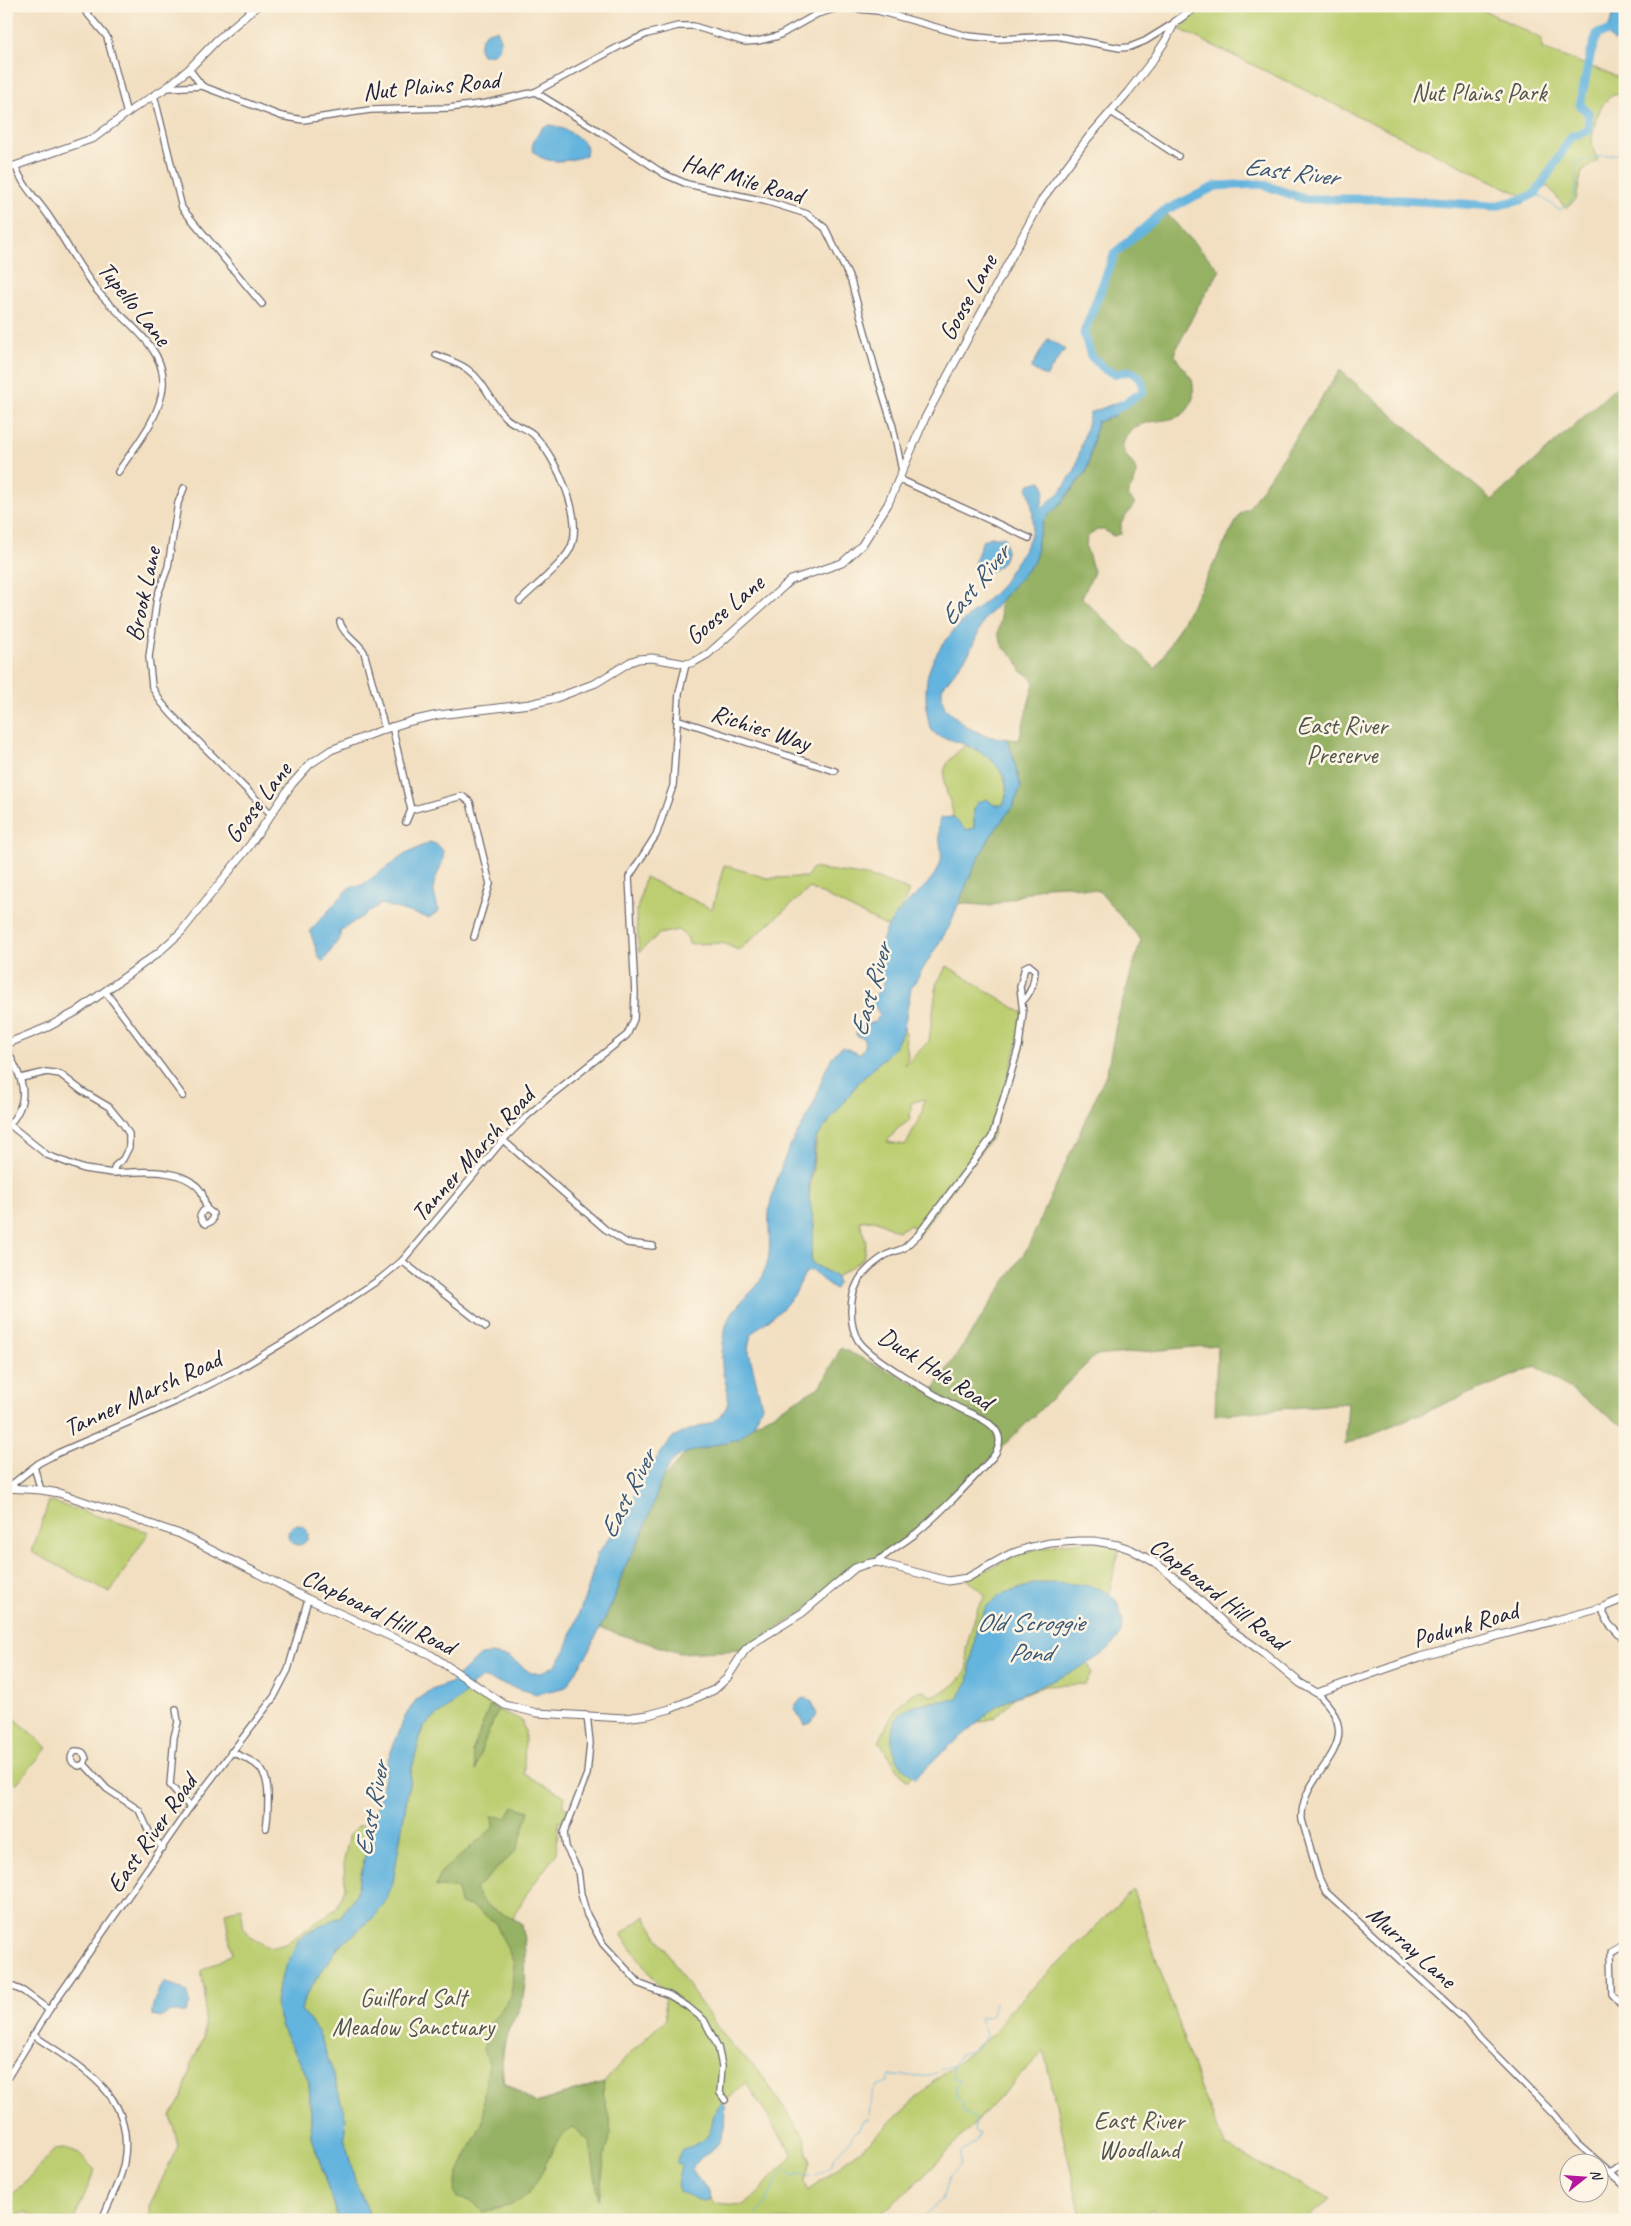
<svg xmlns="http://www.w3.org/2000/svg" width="1631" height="2226" font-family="Caveat,sans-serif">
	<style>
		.green { fill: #bcce71; stroke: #6f7856; fill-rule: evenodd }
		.forest { fill: #95b163; stroke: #5c6a4f }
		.water { fill: #63b4de; stroke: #426b8c }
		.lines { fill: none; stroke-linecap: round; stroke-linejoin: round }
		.stream { stroke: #63b4de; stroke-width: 1 }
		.river { stroke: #63b4de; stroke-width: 9 }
		.minor-casing { stroke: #6b646a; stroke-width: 8 }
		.tertiary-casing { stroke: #6b646a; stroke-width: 9 }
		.minor { stroke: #fff; stroke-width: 5.5 }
		.tertiary { stroke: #fff; stroke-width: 7 }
		.labels { text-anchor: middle; stroke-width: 5; stroke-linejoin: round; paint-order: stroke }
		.street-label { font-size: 25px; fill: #22223b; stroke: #fcf5e5 }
		.park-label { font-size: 25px; fill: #50564b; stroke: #fcf5e5 }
		.water-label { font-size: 26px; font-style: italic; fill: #395574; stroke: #fcf5e5 }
	</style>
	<rect width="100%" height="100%" fill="#fcf5e5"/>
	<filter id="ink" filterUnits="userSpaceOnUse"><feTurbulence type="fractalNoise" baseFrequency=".02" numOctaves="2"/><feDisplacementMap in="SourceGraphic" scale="10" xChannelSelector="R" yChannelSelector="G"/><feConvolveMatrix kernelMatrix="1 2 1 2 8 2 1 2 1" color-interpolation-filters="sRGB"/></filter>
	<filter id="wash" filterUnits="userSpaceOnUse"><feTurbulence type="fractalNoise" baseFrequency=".0096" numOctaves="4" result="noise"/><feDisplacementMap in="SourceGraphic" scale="20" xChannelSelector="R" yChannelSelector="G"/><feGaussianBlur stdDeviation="1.12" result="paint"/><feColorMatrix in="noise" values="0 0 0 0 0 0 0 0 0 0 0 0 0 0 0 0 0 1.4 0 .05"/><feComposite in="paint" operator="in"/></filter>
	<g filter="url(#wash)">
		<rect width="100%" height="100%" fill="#f2dfc1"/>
		<!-- green -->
		<g class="green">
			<path d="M1205,6H1475L1542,39V49L1625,79V98C1604,82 1592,128 1592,142C1592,148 1596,155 1598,161L1582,171L1576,199L1566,209L1549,187H1543L1527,198L1179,29Z"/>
			<path d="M966,745C974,749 983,753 991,758C1005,769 1010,790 1003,805L974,809V828L966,830L953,817C953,806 948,799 946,789C940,766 949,759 966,745Z"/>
			<path d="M724,865L767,878L807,877L812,868C845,873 880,875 909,891L892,929L810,888L739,950L722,943L689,944L688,938L678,930L659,934L639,952L636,915L645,877L712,909Z"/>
			<path d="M947,966L1023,1013L1022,1027L992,1137L918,1235L911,1225L897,1231L875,1220L860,1221L866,1243L863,1259L836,1277L812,1263L811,1255L814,1225L809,1197L817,1137L859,1082L895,1047L904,1028L908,1056L905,1065L929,1041L937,983ZM924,1099L922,1113L906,1145L887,1142L897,1129L910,1120L911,1103Z"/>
			<path d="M49,1501L149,1532L110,1593L32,1552Z"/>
			<path d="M1093,1541L1119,1547L1099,1641L1088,1663L1092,1673L1085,1684L1045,1686L1015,1697L996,1717L975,1724L941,1747L907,1782L879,1742C888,1722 900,1694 923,1690L931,1696C951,1690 957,1684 968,1668L966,1648L978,1607L986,1596L967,1579L1021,1553L1063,1543Z"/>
			<path d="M470,1687L498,1710L521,1720L525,1731L524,1774L565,1796L563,1807L572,1811L567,1824L559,1821L556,1854L527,1893L513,1918L522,1924C525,1950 528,1976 522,2002C520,2010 514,2018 510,2026C502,2043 501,2065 504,2083L536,2103L604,2082L626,2057L666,2019L664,1993L621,1934L645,1916L689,1987L716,2025L731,2045L758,2070L805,2138L810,2160L805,2182L808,2191L866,2145L936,2080L995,2032L1007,2013L1133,1890L1201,2091L1226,2147L1330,2199L1304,2220H1161L1151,2209L1139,2220H1082L1044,2051L921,2179L874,2220H372L355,2181L344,2137L346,2119L332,2070L319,2033L301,2010L304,1999L314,1982L338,1948L376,1915L393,1881L411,1772L423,1726L460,1699ZM746,2082L793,2156C788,2164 779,2169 774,2175C764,2185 757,2196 743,2205L712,2203L707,2189L692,2170C695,2159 705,2155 714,2148C726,2138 725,2118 724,2103Z"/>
			<path d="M6,1710L47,1748L16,1784L6,1774Z"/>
			<path d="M373,1823L356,1894L341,1916L306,1933L299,1939L277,1990L276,2008L284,2033L302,2065L309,2082L312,2137L338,2220H270L273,2215L259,2212L253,2220H150L149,2207L178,2146L171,2116L182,2097L193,2060L204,2038L205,1993L201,1971L232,1954L225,1912L241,1908L244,1929L251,1937L266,1946L274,1947L285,1944L337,1908L345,1888L344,1860L350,1833L358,1826Z"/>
			<path d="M63,2148L79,2154L95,2170L74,2220H39L26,2212L6,2220V2200L25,2183L55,2149Z"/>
		</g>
		<!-- forest -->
		<g class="forest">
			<path d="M1164,211L1220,270L1197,308L1174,354L1180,364L1192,379C1193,384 1194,393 1193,398C1184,432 1148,411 1129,433C1112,454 1136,458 1136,474C1136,481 1130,489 1127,495L1135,503L1121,523V534L1113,536L1104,530H1097L1087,537L1086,547L1094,572L1082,598L1156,669L1200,590L1240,514L1249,508L1340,370L1492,500L1625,379V1427L1536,1366L1345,1445L1348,1403L1215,1415L1217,1345L1095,1356L998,1451L950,1502L877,1562L855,1568L802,1613L745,1650L679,1653L600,1628L614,1599L623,1571L644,1530L661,1481L686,1453L740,1438L754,1424L821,1386L841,1348L932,1392L1028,1247L1107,1072L1117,1020L1141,940L1099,891L1067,885L1046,886L991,906L959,903L972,871L990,837L1013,806L1021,787L1008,739L1019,740L1034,683L1028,675L1021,671L1017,660L1003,647L998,634L1001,618L999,601L1033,563L1036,555L1037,542L1043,521L1062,502L1087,471L1097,422L1115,416L1120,407L1143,391L1142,382L1137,375L1129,371L1117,374L1106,370L1091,356L1084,333L1115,253Z"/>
			<path d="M490,1705L498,1710L483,1745L476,1771L472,1752Z"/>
			<path d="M513,1806L529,1811L517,1850L475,1889C486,1913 502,1911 522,1924C525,1950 528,1976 522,2002C520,2010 514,2018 510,2026C502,2043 501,2065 503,2083L536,2103L604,2082L603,2092L610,2122L611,2133L605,2152L599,2201L590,2142L573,2127C545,2144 546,2186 516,2203C506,2208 492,2209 482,2212L471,2201L457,2198L454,2192L459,2172L483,2121L484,2092L489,2063L484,2049L486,2028L511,1997L514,1963L495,1922L471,1906L460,1904L457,1888L436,1887L440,1873L493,1828L492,1816L507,1818Z"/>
		</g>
		<!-- water -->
		<g class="water">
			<path d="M1611,6H1625V33L1615,42L1610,38L1607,32L1613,16Z"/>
			<path d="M497,30C504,44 500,57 482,55L479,48C481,37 484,31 497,30Z"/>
			<path d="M551,125C565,129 580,135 587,148L586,155C572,162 539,166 532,148L534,140L543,127Z"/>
			<path d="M1048,339L1065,349L1046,377L1031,368Z"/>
			<path d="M1121,401L1115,416L1097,422L1087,470L1062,502L1043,521L1037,542L1036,555L1033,563L984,620L969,653L942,688V698L945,708L967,727L986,736L1008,739L1021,787L1013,806L990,837L972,871L949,927L911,988L904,1028L895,1047L859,1082L815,1140L809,1187V1197L814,1225L811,1255L812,1263L836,1277L838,1283L835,1289L821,1279L812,1270L805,1273L795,1294L782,1309L751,1334L748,1348L762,1406L754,1424L740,1438L686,1453L677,1457L670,1464L661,1481L644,1530L623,1571L614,1599L588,1653L566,1687L537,1694L482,1678L470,1687L460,1699L423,1726L411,1772L393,1882L387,1899L376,1915L338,1948L314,1982L304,1999L301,2010L319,2033L332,2070L346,2119L344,2137L355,2181L372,2220H338L312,2137L309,2082L302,2065L284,2033L276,2008L277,1990L283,1973L299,1939L306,1933L341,1916L356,1894L388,1759L405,1717L415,1701L429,1691L450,1683L481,1655L490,1654L509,1657L531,1673H541L557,1664L566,1649L589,1586L597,1554L626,1516L639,1483L672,1438C686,1427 712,1428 722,1414C736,1397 722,1382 722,1364C721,1352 724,1337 726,1326C731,1306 750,1297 760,1281C762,1277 764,1271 766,1267C774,1245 765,1223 771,1200C776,1183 782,1162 790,1146C797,1133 806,1121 812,1107C821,1088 824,1060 842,1047L860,1054L865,1047L864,1039L856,1035L858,1026L875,1022L880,1015L871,1000L883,987C882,970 878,949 885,933C895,907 926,893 939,867C946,853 935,834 940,818L953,817L966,830L974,828V809L978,802L987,799L994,805H1003C1008,794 1008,787 1003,776C993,755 973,747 952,740C945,738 936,737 932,730C925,720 925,686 928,674C940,633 973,616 1000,587C1005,581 1009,572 1014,565C1019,558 1024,550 1028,542C1036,526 1033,503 1027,487L1030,484L1041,481L1045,488L1041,508H1042L1060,492L1075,470L1090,413Z"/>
			<path d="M991,537H1004C1012,557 997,577 976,572L973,567L983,540Z"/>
			<path d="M430,842C455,849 438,868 434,884C432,891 437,903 439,911L429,918L381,904L340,931L341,936L323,962L319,958L310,931L350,887L362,885L404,855Z"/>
			<circle cx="298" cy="1535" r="10"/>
			<path d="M1036,1583C1061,1584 1113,1579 1120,1610C1121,1614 1123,1621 1123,1625C1118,1663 1031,1686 1001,1704C990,1710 981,1720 972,1728C952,1744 932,1760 915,1779C910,1774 905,1770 901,1765C885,1741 889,1711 919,1704C931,1701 945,1701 957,1699L968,1683L977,1624L987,1606L1001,1595Z"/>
			<path d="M806,1698L812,1702L817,1715L811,1723L805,1725L794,1708L801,1699Z"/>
			<path d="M165,1983C178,1986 190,1989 190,2004L185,2012H170L160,2018L152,2015C151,2006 158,1988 165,1983Z"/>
			<path d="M724,2103C725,2118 726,2137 714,2148C706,2156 695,2158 692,2170L707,2189L710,2199L702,2202L679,2191L677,2185L681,2165L676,2163L683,2149C692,2146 703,2143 708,2135C715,2124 710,2108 724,2103Z"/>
		</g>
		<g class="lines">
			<!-- stream -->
			<g class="stream">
				<path d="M1536,193L1559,210C1580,199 1576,184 1576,163L1600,156L1625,153"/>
				<path d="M816,2175L831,2166L834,2157L851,2139L853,2132L858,2130L863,2120H869C871,2102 867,2087 888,2082L890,2075L919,2076L936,2074L941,2069L951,2066L961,2054L979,2048L986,2035L980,2018L990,2016L995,2002"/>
				<path d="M491,2220L494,2216C502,2215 509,2214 516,2220"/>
				<path d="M523,2220L529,2218L533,2220"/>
				<path d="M754,2220C756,2212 761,2210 765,2203C774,2191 774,2179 787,2170L792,2176L800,2173L804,2176H811"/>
				<path d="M922,2220L924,2216L942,2200L948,2179L960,2167L961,2152L976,2141L979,2134L974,2131L975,2119L962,2110L964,2103L958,2099L956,2087L960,2080L953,2078L952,2066"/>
			</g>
			<!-- river -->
			<path class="river" d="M1111,412L1143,392L1142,382L1137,375L1129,371L1117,374L1106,370L1091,356L1084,333L1115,253L1164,211L1216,186L1261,184L1304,199H1387L1494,206L1521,200L1536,193L1572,136L1588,131L1589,114L1580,105L1590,56L1597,34L1614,30L1624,10L1623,6"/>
		</g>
	</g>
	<g filter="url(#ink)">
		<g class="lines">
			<!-- minor casing -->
			<g class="minor-casing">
				<g id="minor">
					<path d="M81,6L107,37L127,114"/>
					<path d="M189,69L202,86L281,116L303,120L370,110L449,108L487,103L535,92L620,46L647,34L678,26H693L745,42L758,41L778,36L817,14L838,8H850L878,11L968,36L998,39L1056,36L1120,48L1130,47L1145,41L1174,23"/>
					<path d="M166,88L202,86"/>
					<path d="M535,92L607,136L664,174L687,184L765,201L807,214L825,228L851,281L876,372L893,427L902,471"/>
					<path d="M154,95L182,208L262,304"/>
					<path d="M1111,112L1178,156"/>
					<path d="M15,165C22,186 38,200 50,218C67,243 81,272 100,294C122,320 166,346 163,385C161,417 135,446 118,472"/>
					<path d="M436,355C446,359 459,363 467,369C484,381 491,402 505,417C512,425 526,427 534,435C556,457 585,519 570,549C563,564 533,588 520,601"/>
					<path d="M899,479L1029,538"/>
					<path d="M184,488L178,503L168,567L157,597L149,657L152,687L161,702L172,715L270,813"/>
					<path d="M340,622C342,634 358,641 364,652L385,729"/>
					<path d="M676,719L835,771"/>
					<path d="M392,726L411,810L462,796L470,802L490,884L474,937"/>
					<path d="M406,822L411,810"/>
					<path d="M105,991L183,1096"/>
					<path d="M6,1048C22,1079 34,1099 6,1128"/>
					<path d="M10,1125L47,1155L84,1169L113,1173L115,1166L123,1159L129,1147V1134L123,1124L109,1107L82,1091L60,1074L47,1072L21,1078"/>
					<path d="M503,1140L605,1229L627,1243L653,1246"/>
					<path d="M113,1173C138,1172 183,1166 201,1191C204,1196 204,1204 207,1209C209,1211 211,1212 213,1214L212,1221L206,1224L203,1222L200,1216L203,1211L207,1209"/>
					<path d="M402,1261L486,1327"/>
					<path d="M34,1467L41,1490"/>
					<path d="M6,1489L39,1463L58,1453L175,1402L236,1371L296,1335L380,1279L402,1261L503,1140L526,1117L550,1096L627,1035L634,1019L635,993L629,877L656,835L673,786L679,693L686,664"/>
					<path d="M877,1562C889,1551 902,1544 915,1534C943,1511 968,1484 993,1457C998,1450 1002,1441 997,1432C990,1420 971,1414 959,1408C936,1396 870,1359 858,1340C849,1325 849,1299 857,1284C862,1272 875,1262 886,1255C892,1252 898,1251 904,1248C909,1244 913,1239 918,1235L992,1137L1019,1046L1023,1013L1020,987L1025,967L1029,965L1035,970C1034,984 1031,993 1022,1002"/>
					<path d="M1601,1608L1609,1624L1625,1641"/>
					<path d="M1317,1693C1375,1746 1298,1770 1302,1820L1319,1878L1326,1892L1463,2018L1480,2039L1555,2115L1577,2143L1625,2185"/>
					<path d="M176,1709L178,1722L174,1737L170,1785L190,1807"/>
					<path d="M587,1715L590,1743L587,1774L564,1833L566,1847L578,1870L581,1894L587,1915L603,1944L640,1984L669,1995L687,2006L704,2020L718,2047L722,2066L720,2093L725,2100"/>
					<path d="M231,1752C258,1762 269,1769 268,1800C268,1809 268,1818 266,1828"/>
					<path d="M84,1764L79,1766C70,1763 69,1757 75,1751C82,1751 84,1752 86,1759L84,1764L107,1789L139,1810L150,1834L163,1848"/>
					<path d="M1625,1944L1611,1952L1612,1994L1625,2008"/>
					<path d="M6,1984L23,1991L49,2010"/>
					<path d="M33,2035C81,2068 136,2093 124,2162C121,2181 109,2201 102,2220"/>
					<path d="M6,2080L49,2010L190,1807L274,1697L288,1670L308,1599"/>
					<path d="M1611,2172L1625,2162"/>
				</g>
			</g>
			<!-- tertiary casing -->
			<g class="tertiary-casing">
				<g id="tertiary">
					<path d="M6,169L94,138L134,108L166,88L189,69L217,40L257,6"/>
					<path d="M6,1044L48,1027L76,1012L158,953L181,932L250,845L292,784L310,764L331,750L385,729L411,721L438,715L530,704L556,698L596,683L630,662L638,659L652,658L686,664L694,662L708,654L791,580L842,563L862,545L888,504L925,418L1043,198L1088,138L1128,92L1152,61L1166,40L1175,22L1197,6"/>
					<path d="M6,1488L41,1490L59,1493L180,1534L308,1599L431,1655L505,1705L537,1713L624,1718L648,1715L670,1709L714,1690L727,1678L745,1650L753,1643L802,1613L855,1568L866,1564L877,1562L948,1581L967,1578L1010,1554L1028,1548L1050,1543L1078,1541H1094L1118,1545L1130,1549L1156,1563L1183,1585L1234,1632L1264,1653L1300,1683L1317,1693L1420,1657L1601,1608L1625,1598"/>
				</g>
			</g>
			<!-- minor -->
			<use href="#minor" class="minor"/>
			<!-- tertiary -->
			<use href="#tertiary" class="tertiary"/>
		</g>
	</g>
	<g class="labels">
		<!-- street labels -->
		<g class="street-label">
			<text transform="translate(431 85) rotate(-5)" y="9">Nut Plains Road</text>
			<text transform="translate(743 178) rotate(16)" y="9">Half Mile Road</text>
			<text transform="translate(967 297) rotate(-61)" y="9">Goose Lane</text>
			<text transform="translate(135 303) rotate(51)" y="9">Tupello Lane</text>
			<text transform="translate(142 594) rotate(-78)" y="9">Brook Lane</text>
			<text transform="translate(724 609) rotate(-40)" y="9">Goose Lane</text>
			<text transform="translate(761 727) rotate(18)" y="9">Richies Way</text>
			<text transform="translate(257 802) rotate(-53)" y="9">Goose Lane</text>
			<text transform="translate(472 1154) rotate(-48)" y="9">Tanner Marsh Road</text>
			<text transform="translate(936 1368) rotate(33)" y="9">Duck Hole Road</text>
			<text transform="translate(142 1393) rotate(-25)" y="9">Tanner Marsh Road</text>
			<text transform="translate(1219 1593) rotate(38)" y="9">Clapboard Hill Road</text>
			<text transform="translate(379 1611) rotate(26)" y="9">Clapboard Hill Road</text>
			<text transform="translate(1465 1624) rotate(-16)" y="9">Podunk Road</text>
			<text transform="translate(151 1833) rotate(-55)" y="9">East River Road</text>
			<text transform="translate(1412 1946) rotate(42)" y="9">Murray Lane</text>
		</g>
		<!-- park labels -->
		<g class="park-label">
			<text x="1479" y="101">Nut Plains Park</text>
			<text x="1342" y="734">East River<tspan x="1342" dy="29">Preserve</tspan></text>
			<text x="413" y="2006">Guilford Salt<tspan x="413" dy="29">Meadow Sanctuary</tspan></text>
			<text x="1139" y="2129">East River<tspan x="1139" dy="29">Woodland</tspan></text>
		</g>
		<!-- water labels -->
		<g class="water-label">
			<text transform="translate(1291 171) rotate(7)" y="9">East River</text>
			<text transform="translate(974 585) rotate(-51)" y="9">East River</text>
			<text transform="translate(870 990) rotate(-74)" y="9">East River</text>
			<text transform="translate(627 1494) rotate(-63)" y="9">East River</text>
			<text x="1030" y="1631">Old Scroggie<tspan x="1030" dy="30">Pond</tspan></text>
			<text transform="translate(371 1809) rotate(-79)" y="9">East River</text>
		</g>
	</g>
	<!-- margin -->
	<rect width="1631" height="2226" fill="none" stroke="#fcf5e5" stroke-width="25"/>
	<!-- north arrow -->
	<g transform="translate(1584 2178) rotate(73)"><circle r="24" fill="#fcf5e5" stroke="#a5a1a1"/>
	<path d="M0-4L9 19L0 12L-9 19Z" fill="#b5179e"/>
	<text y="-8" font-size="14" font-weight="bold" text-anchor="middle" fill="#22223b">N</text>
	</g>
</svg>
